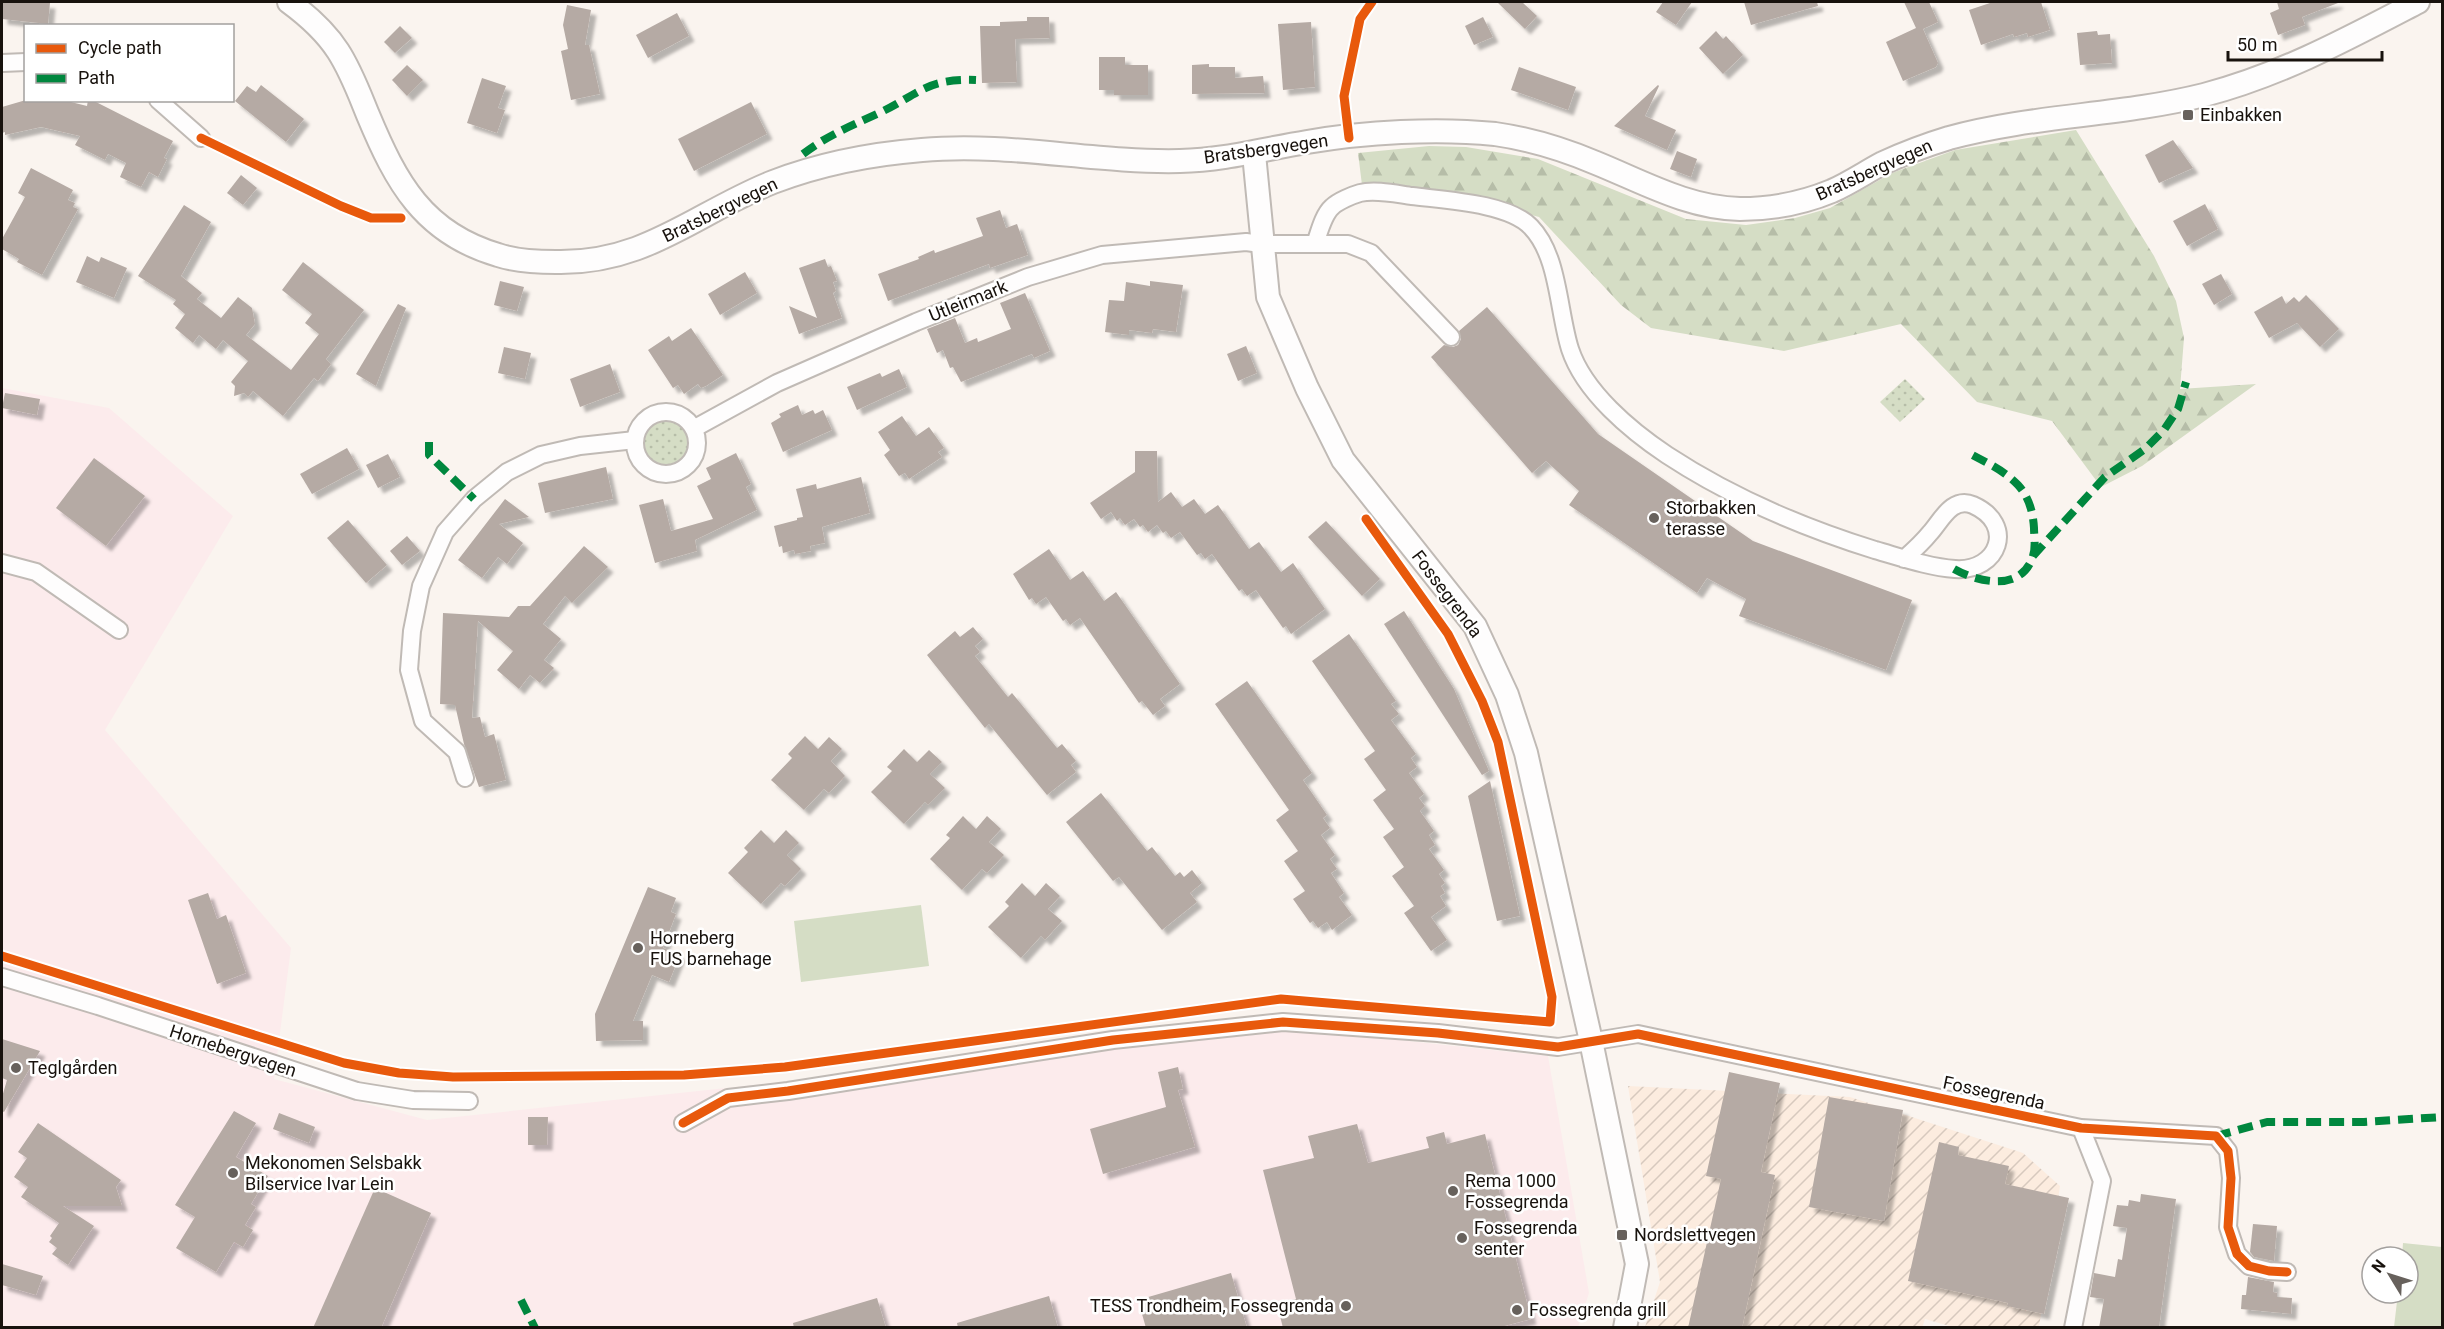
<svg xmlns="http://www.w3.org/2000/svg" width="2444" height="1329" font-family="Roboto,sans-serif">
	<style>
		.commercial { fill: #fcebec }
		.industrial { fill: url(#industrial-furrows) }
		.grass { fill: url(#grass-dots) }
		.forest { fill: url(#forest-firs) }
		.pitch { fill: #d5ddc5 }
		.building { fill: #b5aaa4; filter: url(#shadow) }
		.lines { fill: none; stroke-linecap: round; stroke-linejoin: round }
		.street-casing { stroke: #c0bab5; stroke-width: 20 }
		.secondary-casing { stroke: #c0bab5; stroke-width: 26 }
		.street { stroke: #fefdfd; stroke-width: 16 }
		.secondary { stroke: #fefdfd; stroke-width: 22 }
		.quiet { stroke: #00873e; stroke-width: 8; stroke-dasharray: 15 8; stroke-linecap: butt }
		.cycleway-casing { stroke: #fff; stroke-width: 13 }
		.cycleway { stroke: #e8590c; stroke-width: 9 }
		.poi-dot { fill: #67615c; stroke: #fff; stroke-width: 2 }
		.labels { text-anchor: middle; stroke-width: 5; stroke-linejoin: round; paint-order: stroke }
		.poi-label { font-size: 18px; fill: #18120d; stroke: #fff; text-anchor: start }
		.street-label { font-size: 18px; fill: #18120d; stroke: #fff }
	</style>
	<defs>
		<pattern id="industrial-furrows" width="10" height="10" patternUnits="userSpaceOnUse" patternTransform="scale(1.5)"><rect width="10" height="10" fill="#fcecdf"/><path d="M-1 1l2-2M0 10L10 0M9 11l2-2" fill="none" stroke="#d7c9be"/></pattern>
		<pattern id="grass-dots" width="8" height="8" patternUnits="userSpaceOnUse" patternTransform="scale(1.5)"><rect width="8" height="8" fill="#d5ddc5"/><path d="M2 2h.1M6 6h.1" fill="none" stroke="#b6bda8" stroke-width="1.8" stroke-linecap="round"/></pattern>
		<pattern id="forest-firs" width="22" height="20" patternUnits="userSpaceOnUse" patternTransform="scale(1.5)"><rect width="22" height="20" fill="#d5ddc5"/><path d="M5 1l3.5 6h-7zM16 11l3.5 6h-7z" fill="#b6bda8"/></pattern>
		<filter id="shadow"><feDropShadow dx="5.5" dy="5.5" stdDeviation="1.5" flood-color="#0004"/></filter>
	</defs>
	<rect width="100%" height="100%" fill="#faf4ef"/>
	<!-- commercial -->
	<path class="commercial" d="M2,388L109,408L233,516L105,730L291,948L274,1079L427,1120L1288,1028L1548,1056L1589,1293L1578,1327H2Z"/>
	<!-- industrial -->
	<path class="industrial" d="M1628,1086L1850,1097L2023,1153L2060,1186L2039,1327H1953L1925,1319L1922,1328L1645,1327L1660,1282Z"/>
	<!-- grass -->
	<g class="grass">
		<path d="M1905,379L1925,399L1900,422L1880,402Z"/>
		<circle cx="667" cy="443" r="23"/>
	</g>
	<!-- forest -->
	<path class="forest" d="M2076,130L2154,256L2176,301L2184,338L2180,389L2256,384L2142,466L2101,487L2052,421L1977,402L1901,324L1784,351L1651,328L1621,305L1539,217L1462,196L1362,185L1358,153L1429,146L1466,147L1538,159L1686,219L1746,225L1795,218L1830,208L1892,173L1955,150Z"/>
	<!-- pitch -->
	<g class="pitch">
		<path d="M921,905L929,966L801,982L794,921Z"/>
		<path d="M2403,1243L2442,1247V1327H2394L2398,1293H2408V1257H2402Z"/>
	</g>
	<!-- building -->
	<g class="building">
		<path d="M2,2L50,3L48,24L2,19Z"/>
		<path d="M1497,2H1522L1537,16L1525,29Z"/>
		<path d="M1663,2H1692L1676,25L1656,12Z"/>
		<path d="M1744,2H1817L1818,6L1751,25Z"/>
		<path d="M1904,2H1929L1938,22L1923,29L1938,63L1936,67L1903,81L1886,42L1916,28Z"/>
		<path d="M1993,2H2041L2050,30L2028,37L2027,33L2014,37L2013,34L1981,45L1969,10Z"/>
		<path d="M2277,2H2337L2338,3L2302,17L2305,25L2278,35L2270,13L2279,9Z"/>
		<path d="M567,5L591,10L585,45H589L600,94L571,100L561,51L568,49L563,25Z"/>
		<path d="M677,13L689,36L648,58L636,35Z"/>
		<path d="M1027,17H1049L1050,38L1015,39L1017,82L982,83L980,26H1000V22L1027,21Z"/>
		<path d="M1483,17L1493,37L1474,45L1465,26Z"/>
		<path d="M1311,22L1315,87L1283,90L1278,24Z"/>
		<path d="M400,26L412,38L395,53L384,42Z"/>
		<path d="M1716,31L1723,39L1726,36L1743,55L1723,74L1699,48Z"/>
		<path d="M2097,31L2098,35L2110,34L2112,63L2080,65L2077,33Z"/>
		<path d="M1099,57H1125V65H1148V95H1114V90H1099Z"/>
		<path d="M1209,64V67H1235V78L1263,76L1265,93L1192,94V65Z"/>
		<path d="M407,65L423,80L407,96L392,80Z"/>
		<path d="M1519,67L1576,87L1568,110L1511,90Z"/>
		<path d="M482,78L506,86L498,108L505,110L497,133L467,123Z"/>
		<path d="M261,85L304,119L286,142L235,101L247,86L256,92Z"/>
		<path d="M1658,85L1659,86L1645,116L1676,130L1667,150L1614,126Z"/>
		<path d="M26,100H63L87,106L88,100H92L173,141L164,158L167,159L158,177L149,172L141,187L120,177L126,163L108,154L105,160L75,145L80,136L41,127L5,135V132L2,133V107Z"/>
		<path d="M751,102L767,134L694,171L678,139Z"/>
		<path d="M2173,140L2193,168L2159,183L2145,155Z"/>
		<path d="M1677,151L1697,159L1691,177L1670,169Z"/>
		<path d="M31,168L73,190L68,200L75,203L73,207L78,209L42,275L17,262L19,259L2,249V239L25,197L18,193Z"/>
		<path d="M241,175L257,188L243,205L227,193Z"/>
		<path d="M2205,204L2218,229L2187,246L2173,221Z"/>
		<path d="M184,205L211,222L181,276L202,293L197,299L221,318L238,297L252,308L255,324L246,335L291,370L319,334L305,323L312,314L282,290L303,262L364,310L326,359L331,364L318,381L314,378L283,416L253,391L248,397L244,393L234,396L235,386L231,382L248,361L223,340L216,349L199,335L193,343L175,328L185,314L173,304L176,300L138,276Z"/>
		<path d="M1000,210L1006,228L1017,224L1028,255L990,268L989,264L888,301L878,274L919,259L918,257L934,250L935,253L983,236L976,218Z"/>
		<path d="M87,256L99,262L101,257L127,268L114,298L76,282Z"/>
		<path d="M825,259L828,267L831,266L837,281L833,282L836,291L833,293L842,318L799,334L789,306L817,318L799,268Z"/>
		<path d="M745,272L757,293L720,315L708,294Z"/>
		<path d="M2221,274L2232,294L2214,305L2202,284Z"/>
		<path d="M500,281L524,287L517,311L494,305Z"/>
		<path d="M1150,281L1183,285L1176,332L1153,329L1152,333L1129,330V335L1105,332L1109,300L1124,301L1126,282L1150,286Z"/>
		<path d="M1025,293L1050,351L1034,358L1032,354L961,382L953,367L950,368L943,350L937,353L927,329L955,318L965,343L977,338L978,342L1011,329L1000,303Z"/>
		<path d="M2306,295L2339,329L2320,347L2297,323L2269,338L2254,312L2282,296L2286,304L2294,297L2299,302Z"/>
		<path d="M398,304L406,308L376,386L356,374Z"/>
		<path d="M1487,307L1598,434L1753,541L1912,600L1886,670L1739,616L1746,599L1707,578L1697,593L1569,505L1579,491L1546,461L1532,473L1431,357L1444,345L1453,347L1458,345L1461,339L1459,331Z"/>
		<path d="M691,328L723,375L706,386L701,388L698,384L684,394L678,385L673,388L648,350L669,336L672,341Z"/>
		<path d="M1246,346L1257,373L1238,381L1227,354Z"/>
		<path d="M504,347L531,353L525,379L498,373Z"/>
		<path d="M610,364L620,392L580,407L570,379Z"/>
		<path d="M899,369L907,387L857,410L847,387L880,373L882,377Z"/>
		<path d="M5,393L40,399L37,415L2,408Z"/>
		<path d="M798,405L802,415L813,410L815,414L823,410L832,430L783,452L771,423L781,417L779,414Z"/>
		<path d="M902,416L916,436L929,427L944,448L938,452L942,457L909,479L905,473L899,476L884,455L890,450L878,432Z"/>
		<path d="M347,448L359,469L312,494L300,474Z"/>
		<path d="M1135,451H1157L1158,502L1171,492L1182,507L1194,499L1205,514L1218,505L1249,549L1259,542L1281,572L1293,563L1325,609L1291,634L1286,626L1283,628L1256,590L1247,596L1242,589L1239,591L1212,554L1205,559L1201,553L1197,555L1180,532L1171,538L1166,531L1163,533L1157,525L1148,532L1143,525L1140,527L1134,519L1125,525L1120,518L1117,521L1111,512L1101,519L1090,503L1135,472Z"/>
		<path d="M736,453L751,484L746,487L757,510L695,540L697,551L655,563L639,505L663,499L671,531L713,519L697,486L711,479L706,468Z"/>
		<path d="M388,454L400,477L378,488L366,465Z"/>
		<path d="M94,458L145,496L106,546L56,508Z"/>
		<path d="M606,467L613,499L545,513L538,483Z"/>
		<path d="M861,477L870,513L822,527L825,543L810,546L811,551L795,554L794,550L783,553L782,546L779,547L774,526L797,520V518L803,517L796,489L816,484L817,489Z"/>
		<path d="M505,499L529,517L499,524L523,543L507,564L498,557L482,578L458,560Z"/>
		<path d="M348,520L387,565L366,583L327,538Z"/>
		<path d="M1326,521L1380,579L1362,596L1308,537Z"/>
		<path d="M407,536L420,551L402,565L390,551Z"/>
		<path d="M584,546L608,567L572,603L565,596L543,624L561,639L544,660L554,668L540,683L530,675L519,689L497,670L513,651L478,621L472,718L480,717L485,737L494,734L506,780L479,787L464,744L455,705L440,704L443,613L509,617L518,606H530Z"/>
		<path d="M1049,549L1070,580L1083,571L1104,601L1116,592L1180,684L1160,699L1165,706L1153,715L1142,701L1139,703L1080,618L1070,625L1066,619L1063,621L1046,597L1036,604L1032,598L1029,600L1013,574Z"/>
		<path d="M1404,611L1454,689L1489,771L1482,775L1384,624Z"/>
		<path d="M973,627L983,639L975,646L980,652L975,656L1008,697L1012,693L1057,748L1062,744L1076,761L1071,765L1076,772L1047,795L989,724L985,728L927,655L955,631L960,637Z"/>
		<path d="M1349,634L1396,701L1391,704L1399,714L1391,720L1416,754L1411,758L1417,767L1409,773L1424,794L1419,798L1425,806L1420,811L1434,831L1429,835L1435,845L1429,849L1444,870L1439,874L1445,883L1441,886L1445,893L1440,896L1446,906L1431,917L1447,940L1431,951L1404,913L1414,906L1392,876L1404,867L1383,837L1394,829L1373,800L1386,790L1364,759L1375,751L1312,661Z"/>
		<path d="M1247,681L1312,773L1303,780L1327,815L1323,818L1330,828L1321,835L1335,855L1330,859L1337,869L1331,873L1344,893L1339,897L1352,915L1332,930L1327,922L1318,928L1313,921L1310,923L1293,899L1305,891L1284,861L1298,851L1276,820L1289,810L1215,704Z"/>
		<path d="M805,736L818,749L829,737L842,749L831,761L845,776L829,793L824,789L804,810L771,780L792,758L788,754Z"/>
		<path d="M904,749L917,762L929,750L942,762L930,774L945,788L928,805L925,802L904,824L871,792L892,771L887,767Z"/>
		<path d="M1490,781L1520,916L1497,921L1468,796Z"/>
		<path d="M1101,793L1147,851L1152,847L1175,876L1180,872L1184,877L1192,870L1202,883L1190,893L1197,902L1162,930L1119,877L1113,881L1066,822Z"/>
		<path d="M963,816L976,829L987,816L1001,829L989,842L1004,855L987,873L982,869L962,890L930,859L950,838L946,835Z"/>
		<path d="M761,830L774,843L786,830L799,843L787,855L801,869L785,886L781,883L761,904L728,873L748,852L744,848Z"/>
		<path d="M1022,883L1035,896L1046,883L1060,896L1048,909L1062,921L1045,940L1041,936L1021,958L988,927L1009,906L1005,902Z"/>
		<path d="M648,887L676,898L671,912L676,914L663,948L680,955L669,982L652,975L633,1021H643V1040L596,1041L595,1014Z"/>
		<path d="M208,893L217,919L226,915L246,973L217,984L188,900Z"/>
		<path d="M2,1039L40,1051L4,1112L2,1111V1097L7,1080L2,1078Z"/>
		<path d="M1178,1067L1183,1089L1178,1090L1195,1147L1103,1174L1090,1129L1166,1107L1158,1072Z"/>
		<path d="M1729,1072L1780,1083L1761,1172L1775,1175L1742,1328H1688L1721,1179L1706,1176Z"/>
		<path d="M1829,1097L1903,1110L1884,1221L1809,1207Z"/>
		<path d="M234,1111L256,1123L236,1157L268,1176L251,1204L256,1207L245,1225L253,1230L243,1247L234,1242L216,1272L176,1248L195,1217L175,1205Z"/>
		<path d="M279,1113L315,1127L309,1143L273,1129Z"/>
		<path d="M528,1117H548L547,1145H528Z"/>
		<path d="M38,1123L121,1180L116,1187L122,1206H63L94,1226L68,1265L52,1254L57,1248L49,1242L52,1238L50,1236L59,1223L21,1197L28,1187L14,1177L27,1158L18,1152Z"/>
		<path d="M1357,1124L1368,1163L1429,1148L1426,1137L1444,1132L1447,1144L1485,1134L1531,1319L1497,1328H1283L1277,1304L1296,1299L1263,1170L1314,1158L1308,1136Z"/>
		<path d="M1939,1142L1959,1147L1958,1155L2009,1166L2005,1184L2069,1198L2044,1314L2007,1306L2008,1303L1908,1281Z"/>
		<path d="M375,1188L431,1213L381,1328H313Z"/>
		<path d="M2141,1194L2176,1199L2159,1328H2099L2104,1299L2090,1297L2094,1273L2115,1277L2118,1259L2122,1260L2127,1228L2113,1226L2117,1205L2128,1206L2129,1200L2140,1202Z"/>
		<path d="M2253,1224L2277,1226L2274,1261L2254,1257L2250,1252Z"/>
		<path d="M2,1264L43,1276L36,1295L2,1285Z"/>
		<path d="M1231,1273L1247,1328H1146L1138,1300Z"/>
		<path d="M2248,1277L2274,1282L2273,1292L2277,1293V1297L2292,1298L2291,1314L2241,1309L2242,1295H2246Z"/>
		<path d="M1049,1296L1058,1328H958L957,1323Z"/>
		<path d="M877,1298L886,1328H794L793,1323Z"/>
	</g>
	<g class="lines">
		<!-- street casing -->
		<g class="street-casing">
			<g id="street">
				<path d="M2,63L26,62"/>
				<path d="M158,100L201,138"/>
				<path d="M1315,244C1319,233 1323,215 1332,207C1338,201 1353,195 1360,193C1375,189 1397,194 1412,196C1443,200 1509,203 1531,227C1559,256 1558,311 1570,349C1584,392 1631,431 1667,455C1731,497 1801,527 1875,550C1900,557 1928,567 1955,569C1999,572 2016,524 1973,505C1952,496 1941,521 1930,533C1922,543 1913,551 1904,559"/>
				<circle cx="666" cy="443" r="31"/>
				<path d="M695,428L777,383L916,322L1028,277L1102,255L1246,242L1261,244H1348L1371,253L1451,337"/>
				<path d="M2,563L36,572L119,630"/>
				<path d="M465,778L457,752L423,721L409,670L412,631L421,586L445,532L474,499L507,472L541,455L580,446L635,440"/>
				<path d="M2,977L98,1006L357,1091L413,1100L469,1101"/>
				<path d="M683,1123L728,1098L788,1091L1113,1040L1283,1022L1438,1033L1558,1047L1638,1034L2081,1128L2216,1136L2228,1151L2231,1178L2228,1227L2237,1254L2249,1266L2269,1271L2287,1272"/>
				<path d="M2073,1328L2102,1181L2081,1128"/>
			</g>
		</g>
		<!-- secondary casing -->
		<g class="secondary-casing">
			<g id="secondary">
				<path d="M289,2C308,16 325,31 338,51C351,71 359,93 368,115C396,182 423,233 498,255C516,261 537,262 556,262C646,264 695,213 773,182C820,164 872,154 922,150C1008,142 1094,163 1180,161C1225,160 1264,149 1307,142C1365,132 1437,128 1495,134C1530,139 1563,149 1596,163C1643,182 1688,208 1740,209C1772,209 1803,203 1832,191C1850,183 1866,172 1883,163C1905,153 1926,145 1949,138C2032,115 2120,116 2204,95C2281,75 2349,38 2418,2"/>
				<path d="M1254,154L1268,297L1307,388L1343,460L1475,626L1507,695L1526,753L1591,1041L1637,1264L1625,1328"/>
			</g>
		</g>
		<!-- street -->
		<use href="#street" class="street"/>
		<!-- secondary -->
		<use href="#secondary" class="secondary"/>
		<!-- quiet -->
		<g class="quiet">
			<path d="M803,154C828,135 849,127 877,114C918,95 926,78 976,80"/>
			<path d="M429,442V455L474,499"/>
			<path d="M2033,556L2105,477L2145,449L2164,430L2178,409L2186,382"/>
			<path d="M1954,569C1979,583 2022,592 2033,556C2036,547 2034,536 2034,528C2033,512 2029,497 2018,485C2004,470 1985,462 1967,452"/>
			<path d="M2216,1136L2267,1122H2364L2442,1117"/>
			<path d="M521,1300L535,1328"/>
		</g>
		<!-- cycleway casing -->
		<g class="cycleway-casing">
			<g id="cycleway">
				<path d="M201,138L341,206L371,218H401"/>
				<path d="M1349,138L1344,96L1360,19L1372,2"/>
				<path d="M2,956L344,1063L399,1073L453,1077L684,1075L785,1067L1281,999L1550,1022L1552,997L1498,742L1482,701L1448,634L1366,519"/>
				<path d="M683,1123L728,1098L788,1091L1113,1040L1283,1022L1438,1033L1558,1047L1638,1034L2081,1128L2216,1136L2228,1151L2231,1178L2228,1227L2237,1254L2249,1266L2269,1271L2287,1272"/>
			</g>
		</g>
		<!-- cycleway -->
		<use href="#cycleway" class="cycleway"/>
	</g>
	<!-- markers -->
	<g class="poi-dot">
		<rect x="2182" y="109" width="12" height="12" rx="3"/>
		<circle cx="1654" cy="518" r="6"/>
		<circle cx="638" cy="948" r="6"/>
		<circle cx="16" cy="1068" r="6"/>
		<circle cx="233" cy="1173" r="6"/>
		<circle cx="1453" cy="1191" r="6"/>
		<rect x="1616" y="1229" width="12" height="12" rx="3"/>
		<circle cx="1462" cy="1238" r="6"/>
		<circle cx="1346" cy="1306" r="6"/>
		<circle cx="1517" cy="1310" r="6"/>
	</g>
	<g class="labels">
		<!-- poi labels -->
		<g class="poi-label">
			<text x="2200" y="121">Einbakken</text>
			<text x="1666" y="514">Storbakken<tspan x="1666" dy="21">terasse</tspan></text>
			<text x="650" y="944">Horneberg<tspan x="650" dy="21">FUS barnehage</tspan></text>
			<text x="28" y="1074">Teglgården</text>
			<text x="245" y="1169">Mekonomen Selsbakk<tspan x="245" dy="21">Bilservice Ivar Lein</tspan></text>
			<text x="1465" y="1187">Rema 1000<tspan x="1465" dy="21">Fossegrenda</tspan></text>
			<text x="1474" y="1234">Fossegrenda<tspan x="1474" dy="21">senter</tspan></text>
			<text x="1634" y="1241">Nordslettvegen</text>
			<text x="1334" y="1312" text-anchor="end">TESS Trondheim, Fossegrenda</text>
			<text x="1529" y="1316">Fossegrenda grill</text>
		</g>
		<!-- street labels -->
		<g class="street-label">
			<text transform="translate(1266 149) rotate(-8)" y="6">Bratsbergvegen</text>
			<text transform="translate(1874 170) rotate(-24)" y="6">Bratsbergvegen</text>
			<text transform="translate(720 210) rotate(-26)" y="6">Bratsbergvegen</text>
			<text transform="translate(968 301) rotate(-22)" y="6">Utleirmark</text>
			<text transform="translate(1447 594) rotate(53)" y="6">Fossegrenda</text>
			<text transform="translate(233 1051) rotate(18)" y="6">Hornebergvegen</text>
			<text transform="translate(1994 1093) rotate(12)" y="6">Fossegrenda</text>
		</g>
	</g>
	<!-- border -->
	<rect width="2444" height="1329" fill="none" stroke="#18120d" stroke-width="6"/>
	<!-- legend -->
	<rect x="24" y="24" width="210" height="78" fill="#ffffff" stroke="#a3a09e" stroke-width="1.5"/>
	<rect x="36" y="44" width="30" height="9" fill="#e8590c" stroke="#a3a09e" stroke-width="1.5"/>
	<text x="78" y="54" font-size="18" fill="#18120d">Cycle path</text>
	<rect x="36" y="74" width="30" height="9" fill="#00873e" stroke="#a3a09e" stroke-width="1.5"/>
	<text x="78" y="84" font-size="18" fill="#18120d">Path</text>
	<!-- north arrow -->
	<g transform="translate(2390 1275) rotate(308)"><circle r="28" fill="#ffffff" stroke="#a3a09e" stroke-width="1.5"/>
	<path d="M0-4.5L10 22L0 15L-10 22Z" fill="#67615c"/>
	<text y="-9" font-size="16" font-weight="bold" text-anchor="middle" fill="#18120d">N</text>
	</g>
	<!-- scale -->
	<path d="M2228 51v9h154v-9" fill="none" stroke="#18120d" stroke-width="3"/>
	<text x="2237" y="51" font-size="18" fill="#18120d" stroke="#ffffff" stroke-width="4.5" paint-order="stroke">50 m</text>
</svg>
